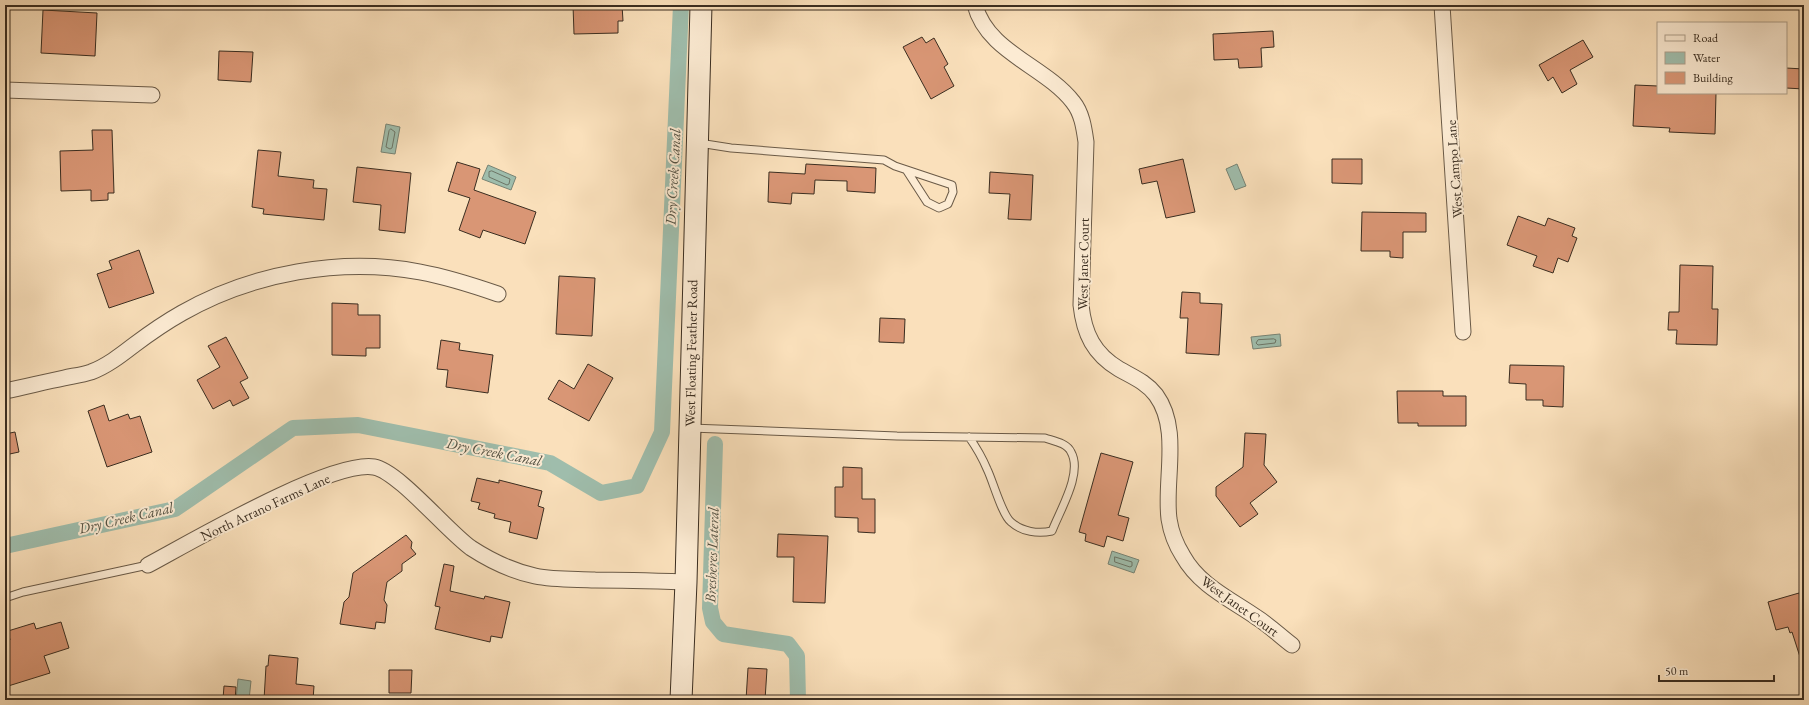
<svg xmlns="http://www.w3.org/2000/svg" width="1809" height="705" font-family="'EB Garamond',serif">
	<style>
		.water { fill: #9fbdac; stroke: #778374 }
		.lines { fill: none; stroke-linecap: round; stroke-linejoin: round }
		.shore { stroke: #6c7566; stroke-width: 1 }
		.canal { stroke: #9fbdac; stroke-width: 16 }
		.building { fill: #d99675; stroke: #3a2d20 }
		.lane-casing { stroke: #6a5a47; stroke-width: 9 }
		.street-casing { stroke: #6a5a47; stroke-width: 17 }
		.secondary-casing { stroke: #3a2d20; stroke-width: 23 }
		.lane { stroke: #fcebd3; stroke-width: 7 }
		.street { stroke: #fcebd3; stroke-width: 15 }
		.secondary { stroke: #fcebd3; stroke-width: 21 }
		.labels { text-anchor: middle; stroke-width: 4; stroke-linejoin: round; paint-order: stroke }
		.street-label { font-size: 14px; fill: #3a2d20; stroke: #fcebd3 }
		.water-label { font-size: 15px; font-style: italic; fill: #535143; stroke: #fcebd3 }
	</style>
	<rect width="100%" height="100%" fill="#fae0bb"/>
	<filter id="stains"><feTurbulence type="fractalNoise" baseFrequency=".005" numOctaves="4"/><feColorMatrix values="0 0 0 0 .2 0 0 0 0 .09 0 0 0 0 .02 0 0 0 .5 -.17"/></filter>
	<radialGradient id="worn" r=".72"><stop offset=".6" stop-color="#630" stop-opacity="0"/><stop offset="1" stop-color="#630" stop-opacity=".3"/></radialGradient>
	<!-- water -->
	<g class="water">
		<path d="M386,124L400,127L395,154L381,152Z"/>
		<path d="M1237,164L1246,186L1235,190L1226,169Z"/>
		<path d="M488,165L516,177L511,190L482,179Z"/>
		<path d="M1280,334L1281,346L1253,349L1251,337Z"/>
		<path d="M1112,551L1139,560L1134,573L1108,564Z"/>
		<path d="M238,679L251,681L249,700H236Z"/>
	</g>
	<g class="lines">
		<!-- shore -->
		<g class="shore">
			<path d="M391,129L395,132L392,148L390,149L386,147L389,131Z"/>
			<path d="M492,171L510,179L509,184L507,185L489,177V172Z"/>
			<path d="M1274,339L1276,340L1275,343L1258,345L1256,343L1258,340Z"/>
			<path d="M1115,557L1132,562V566L1130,567L1115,562Z"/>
		</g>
		<!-- canal -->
		<g class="canal">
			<path d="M715,444L710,608L713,622L723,634L788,644L797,656L798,700"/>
			<path d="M5,546L175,509L293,428L358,425L550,463L601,493L637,486L662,432L681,5"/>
		</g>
	</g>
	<!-- building -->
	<g class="building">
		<path d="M573,5H622L623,21H618V33L574,34Z"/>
		<path d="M43,10L97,13L95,56L41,53Z"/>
		<path d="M1273,31L1274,47L1261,48L1262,67L1239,68L1238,59L1214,60L1213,34Z"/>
		<path d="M922,37L926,43L934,38L948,64L944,67L954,86L931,99L903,47Z"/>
		<path d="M1583,40L1593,57L1570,70L1577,84L1562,93L1553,77L1548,81L1539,65Z"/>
		<path d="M219,51L253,52L251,82L218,80Z"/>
		<path d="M1786,68L1804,69V89L1786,88Z"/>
		<path d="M1635,85L1658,86V93H1716L1715,134L1669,132L1670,128L1633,126Z"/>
		<path d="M92,130H112L114,193H108V200L91,201V190L61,191L60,151L93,150Z"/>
		<path d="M258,150L281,152L278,176L314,180L313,188L327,189L324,220L263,214L264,209L252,207Z"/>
		<path d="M1183,159L1195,212L1166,218L1157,181L1142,184L1139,169Z"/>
		<path d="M1332,159H1362V184L1332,183Z"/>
		<path d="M457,162L480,169L474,190L536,212L525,244L483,230L480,238L459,230L470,198L448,191Z"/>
		<path d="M806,164L876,168L875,193L847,191V181L815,180L814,194L792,193L791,204L768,202L769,172L805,174Z"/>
		<path d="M357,167L411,173L405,233L379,230L381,205L353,202Z"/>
		<path d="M990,172L1033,175L1031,220L1008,219L1010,194L989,193Z"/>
		<path d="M1362,212L1426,213V232H1403V258L1390,257V251H1361Z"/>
		<path d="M1518,216L1545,226L1548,218L1575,228L1572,236L1577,238L1568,262L1558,258L1553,273L1533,266L1537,256L1507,245Z"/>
		<path d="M139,250L154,293L109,308L97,274L112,269L109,261Z"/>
		<path d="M1680,265L1713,266L1712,309H1718L1717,345L1676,344L1677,330H1668L1669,312H1679Z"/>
		<path d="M559,276L595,278L592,336L556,334Z"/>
		<path d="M1182,292L1200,293V303L1222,304L1219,355L1186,353L1188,318H1180Z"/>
		<path d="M332,303L358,304V315H380V348H366V356L332,355Z"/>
		<path d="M880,318L905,319L904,343L879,342Z"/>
		<path d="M226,337L248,378L240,382L249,398L233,406L230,400L213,409L197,380L220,367L208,346Z"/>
		<path d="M441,340L460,343L459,350L493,355L488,393L446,387L448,370L437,369Z"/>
		<path d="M588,364L613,378L589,421L548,399L559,380L574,389Z"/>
		<path d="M1510,365L1564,366L1563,407L1543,406V400H1526V384L1509,383Z"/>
		<path d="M1397,391H1443V396H1466V426H1418V423H1398Z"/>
		<path d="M104,405L109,421L128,414L130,419L140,416L152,452L107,467L88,411Z"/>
		<path d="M15,432L19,452L5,455V434Z"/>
		<path d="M1245,433L1266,434L1264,465L1277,482L1250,503L1258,514L1240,527L1216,496V487L1243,467Z"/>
		<path d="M1101,453L1133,462L1118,515L1129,518L1123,541L1107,536L1104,547L1085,541L1086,534L1079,532Z"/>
		<path d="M843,467L862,468V499H875V533L858,532V518L835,517V487H843Z"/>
		<path d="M477,478L499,483V480L542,491L538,506L544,508L537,539L509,532L511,522L494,518L495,514L478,509L480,503L471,501Z"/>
		<path d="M778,534L828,536L825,603L793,602L794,557H777Z"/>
		<path d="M406,535L412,542L411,548L416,554L402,564V571L387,582L384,600L387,605L385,623L376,622L375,629L340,624L344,602L349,597L353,573Z"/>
		<path d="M444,564L454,566L450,591L484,599L485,596L510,602L502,638L491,636L490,642L435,629L440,607L435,606Z"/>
		<path d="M1799,593L1804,611V659L1801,660L1792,632L1790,633L1788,627L1776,630L1768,602Z"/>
		<path d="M61,622L69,648L44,656L50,673L5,687V642L10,640L8,631L34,623L36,629Z"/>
		<path d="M269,655L298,658L296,684L314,686L313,700H264L266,666H268Z"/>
		<path d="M748,668L767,669L765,700H746Z"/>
		<path d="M389,670H412L411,693H389Z"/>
		<path d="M224,686L236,687L235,700L223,699Z"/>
	</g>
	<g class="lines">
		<!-- lane casing -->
		<g class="lane-casing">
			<g id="lane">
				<path d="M699,143L731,148L884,160L895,166L952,185L953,192L948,204L939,208L927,202L907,171"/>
				<path d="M691,428L897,436L1045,438C1054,441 1067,443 1071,452C1083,473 1060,510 1052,531C1038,534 1022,532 1011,522C1002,515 993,481 987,469C982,457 976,447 969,437"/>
				<path d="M5,598L23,592L148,565"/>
			</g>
		</g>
		<!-- street casing -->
		<g class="street-casing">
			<g id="street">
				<path d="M975,5C987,52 1045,66 1073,102C1082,113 1084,128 1086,142L1081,305C1084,334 1094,354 1119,369C1133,377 1146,382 1156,395C1181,429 1164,480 1169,519C1171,532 1176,545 1183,556C1199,585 1230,599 1256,617C1269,625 1280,636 1292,645"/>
				<path d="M1442,5L1463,332"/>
				<path d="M5,90L152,95"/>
				<path d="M5,391C25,387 44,382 64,378C73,376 82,375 91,372C107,366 121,355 134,345C150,333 166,322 182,313C252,273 341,257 420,272C447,277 472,285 498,294"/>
				<path d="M148,565C191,542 331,460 374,467C398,471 448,532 471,548C491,561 512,571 535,576C554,580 575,579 595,580C625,580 656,581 686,582"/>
			</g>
		</g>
		<!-- secondary casing -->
		<g class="secondary-casing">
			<path id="secondary" d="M681,700L686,582L701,5"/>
		</g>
		<!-- lane -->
		<use href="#lane" class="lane"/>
		<!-- street -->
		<use href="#street" class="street"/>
		<!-- secondary -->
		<use href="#secondary" class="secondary"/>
	</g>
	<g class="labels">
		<!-- street labels -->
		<g class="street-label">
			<text transform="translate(1454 169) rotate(-94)" y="5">West Campo Lane</text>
			<text transform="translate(1083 264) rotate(-89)" y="5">West Janet Court</text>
			<text transform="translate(691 353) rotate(-89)" y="5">West Floating Feather Road</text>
			<text transform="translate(265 507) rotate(-25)" y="5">North Arrano Farms Lane</text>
			<text transform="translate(1240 606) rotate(36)" y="5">West Janet Court</text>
		</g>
		<!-- water labels -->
		<g class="water-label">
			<text transform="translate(673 177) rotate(-87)" y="5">Dry Creek Canal</text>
			<text transform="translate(494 452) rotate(11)" y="5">Dry Creek Canal</text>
			<text transform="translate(126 518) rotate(-13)" y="5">Dry Creek Canal</text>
			<text transform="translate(712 555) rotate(-88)" y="5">Bresheres Lateral</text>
		</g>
	</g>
	<!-- margin -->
	<rect width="1809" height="705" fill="none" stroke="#fae0bb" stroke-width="20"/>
	<rect x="6" y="6" width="1797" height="693" fill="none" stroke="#3a2d20" stroke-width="2"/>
	<rect x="10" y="10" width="1789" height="685" fill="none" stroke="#3a2d20"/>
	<!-- legend -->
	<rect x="1657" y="22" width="130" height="72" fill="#fcebd3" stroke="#ae9f8b"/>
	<rect x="1665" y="35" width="20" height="6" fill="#fcebd3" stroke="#ae9f8b"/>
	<text x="1693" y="42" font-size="12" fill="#3a2d20">Road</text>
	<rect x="1665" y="52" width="20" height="12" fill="#9fbdac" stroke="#ae9f8b"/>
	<text x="1693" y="62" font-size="12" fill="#3a2d20">Water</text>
	<rect x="1665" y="72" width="20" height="12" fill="#d99675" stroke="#ae9f8b"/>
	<text x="1693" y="82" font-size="12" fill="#3a2d20">Building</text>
	<!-- scale -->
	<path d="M1659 675v6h115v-6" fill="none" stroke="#3a2d20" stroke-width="2"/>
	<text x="1665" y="675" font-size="12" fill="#3a2d20" stroke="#fcebd3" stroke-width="3" paint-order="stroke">50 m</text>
	<rect width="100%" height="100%" filter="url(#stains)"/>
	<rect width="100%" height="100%" fill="url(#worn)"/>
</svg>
